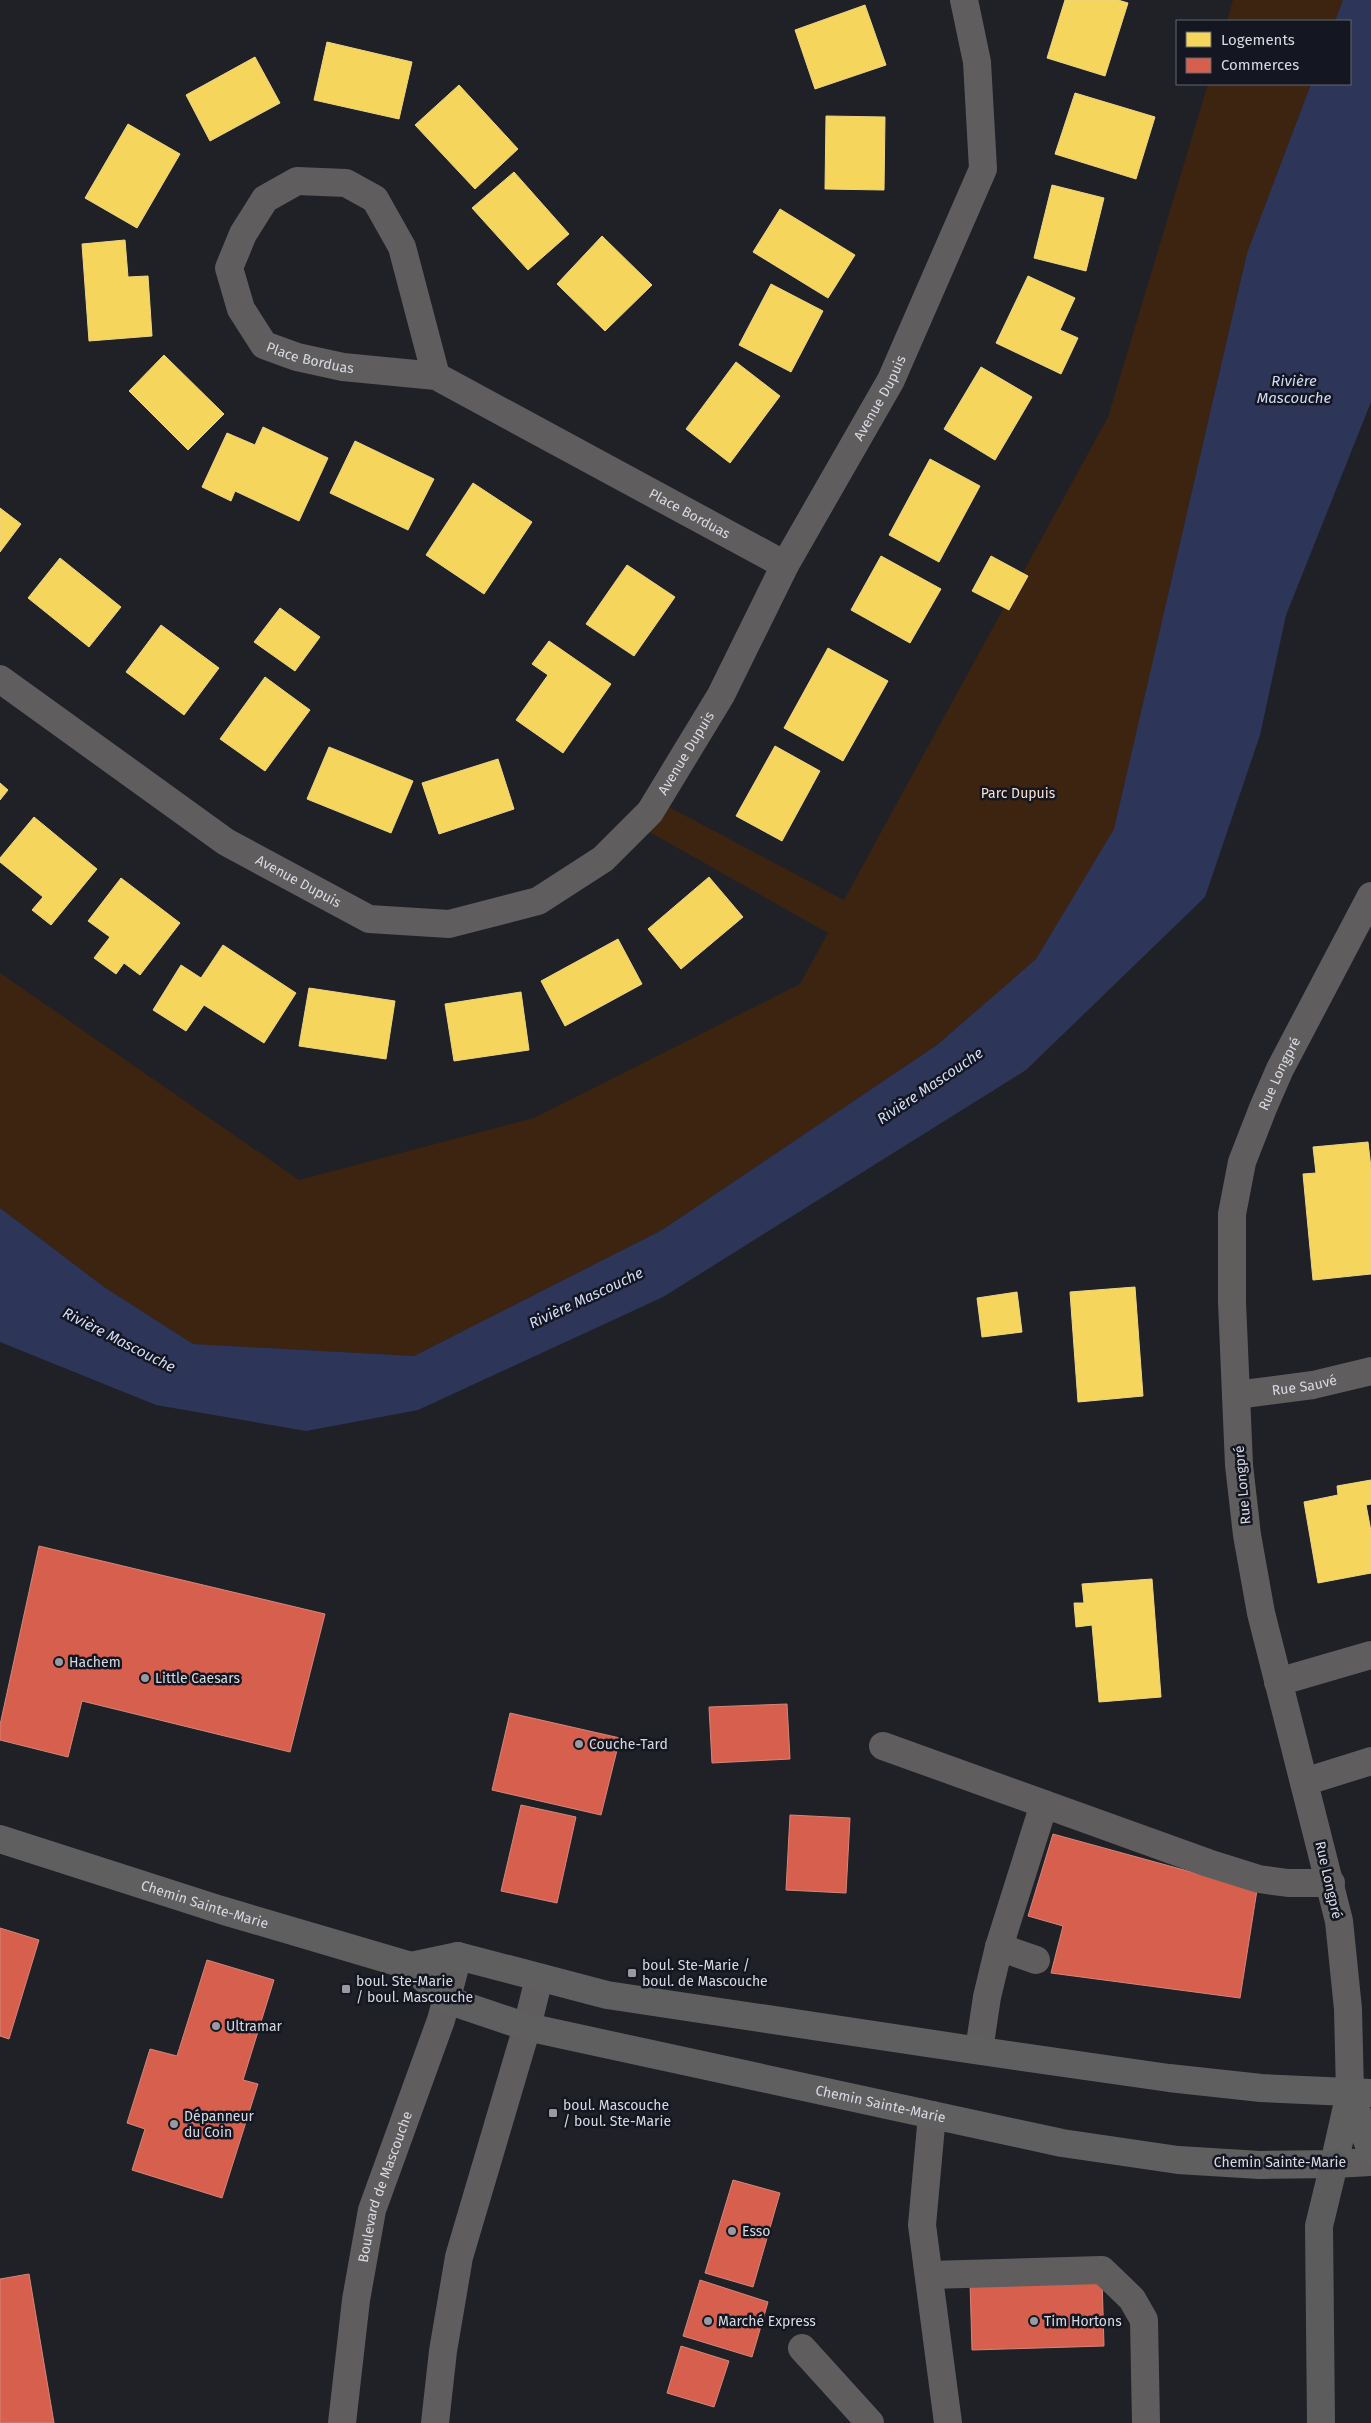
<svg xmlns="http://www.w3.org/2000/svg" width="1371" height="2423" font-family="'Fira Sans',sans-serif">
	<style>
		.green { fill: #3c2411 }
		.water { fill: #2d3659 }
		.homes { fill: #f6d55c; stroke: #edd684 }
		.shops { fill: #d6604d; stroke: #d7857a }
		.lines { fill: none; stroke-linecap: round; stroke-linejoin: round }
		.minor { stroke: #5f5d5d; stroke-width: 28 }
		.major { stroke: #605f60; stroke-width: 28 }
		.highway { stroke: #5c5c5d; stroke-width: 28 }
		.poi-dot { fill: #9899a1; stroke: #141721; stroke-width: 2 }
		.labels { text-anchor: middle; stroke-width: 5; stroke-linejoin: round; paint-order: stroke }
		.street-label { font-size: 14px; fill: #d8dae2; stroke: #141721 }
		.park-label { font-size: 14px; fill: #f9dfcb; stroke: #141721 }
		.poi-label { font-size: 14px; fill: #d8dae2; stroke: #141721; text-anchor: start }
		.water-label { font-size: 15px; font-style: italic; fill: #d2dbf7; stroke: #141721 }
	</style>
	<rect width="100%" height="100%" fill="#202127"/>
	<!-- green -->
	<g class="green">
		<path d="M1233,0H1343L1335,21H1227Z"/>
		<path d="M1208,84H1311L1247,253L1114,830L1036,959L937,1045L662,1230L414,1356L193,1344L104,1287L0,1208V973L299,1180L534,1118L800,984L828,933L646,830L667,806L844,900L1108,417Z"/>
	</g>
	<!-- water -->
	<path class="water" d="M1343,0H1371V402L1286,615L1260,735L1205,897L1026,1070L663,1297L418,1410L306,1431L156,1405L0,1342V1208L104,1287L193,1344L414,1356L662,1230L937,1045L1036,959L1114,829L1247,253L1311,84H1350V21H1335Z"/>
	<!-- homes -->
	<g class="homes">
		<path d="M1065,0H1118L1128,3L1105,76L1047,58Z"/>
		<path d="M865,5L886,65L815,89L795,30Z"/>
		<path d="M327,42L412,62L399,119L314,100Z"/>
		<path d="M255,57L280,103L210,141L186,95Z"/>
		<path d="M459,85L518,149L475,189L415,125Z"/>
		<path d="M1075,93L1155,117L1136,179L1055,154Z"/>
		<path d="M826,116L885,117L884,190L825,189Z"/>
		<path d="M128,124L180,154L137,228L85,198Z"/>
		<path d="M514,172L569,234L528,270L472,208Z"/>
		<path d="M1052,185L1104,198L1086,271L1034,258Z"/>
		<path d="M780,209L855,255L828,298L753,252Z"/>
		<path d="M602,236L652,285L605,331L557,284Z"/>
		<path d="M125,240L128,277L148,276L152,336L89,341L82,244Z"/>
		<path d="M1028,276L1075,298L1060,330L1078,338L1061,374L996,343Z"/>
		<path d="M771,284L823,311L791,372L739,345Z"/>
		<path d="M164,355L224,414L188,450L129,391Z"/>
		<path d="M736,362L780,396L730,463L686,429Z"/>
		<path d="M981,367L1032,397L995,460L944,429Z"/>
		<path d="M263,427L328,458L299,521L235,491L231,501L202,487L227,433L255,445Z"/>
		<path d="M355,441L434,479L408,530L330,493Z"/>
		<path d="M930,459L980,486L939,562L889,535Z"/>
		<path d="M473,483L532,522L484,594L426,555Z"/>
		<path d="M0,508L21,524L0,552Z"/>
		<path d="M881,556L941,589L910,643L851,610Z"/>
		<path d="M991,556L1028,576L1009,610L972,591Z"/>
		<path d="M60,558L121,607L89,647L28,598Z"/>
		<path d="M627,565L675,597L634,656L586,624Z"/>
		<path d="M280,608L320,637L295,671L254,642Z"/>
		<path d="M161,625L219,668L184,715L126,672Z"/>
		<path d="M549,641L611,684L563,753L516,720L548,675L532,664Z"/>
		<path d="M828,648L888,681L843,761L784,728Z"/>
		<path d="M265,677L310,710L265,771L220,739Z"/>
		<path d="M775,746L820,771L782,841L736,816Z"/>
		<path d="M329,747L413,781L391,833L307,799Z"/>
		<path d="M498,759L514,809L439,834L422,783Z"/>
		<path d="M0,783L8,790L0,800Z"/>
		<path d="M34,817L97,869L51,925L32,910L43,897L0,862V858Z"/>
		<path d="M709,877L743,917L681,969L648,929Z"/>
		<path d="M121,878L180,923L140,975L124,963L116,974L94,958L110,937L88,921Z"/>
		<path d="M618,939L642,984L565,1026L541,981Z"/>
		<path d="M223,945L296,993L264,1043L204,1005L186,1031L153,1010L181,965L201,978Z"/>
		<path d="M309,988L395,1001L386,1059L299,1046Z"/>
		<path d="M521,992L529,1050L454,1061L445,1004Z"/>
		<path d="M1368,1142L1371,1168V1274L1313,1280L1303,1174L1316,1173L1313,1147Z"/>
		<path d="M1135,1287L1143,1396L1078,1402L1070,1292Z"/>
		<path d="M1017,1292L1022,1332L982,1337L977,1298Z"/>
		<path d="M1371,1480V1504L1366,1505L1371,1531V1573L1318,1583L1304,1502L1338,1495L1337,1486Z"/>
		<path d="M1152,1579L1161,1697L1099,1702L1092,1625L1076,1627L1074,1603H1084L1082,1584Z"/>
	</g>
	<!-- shops -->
	<g class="shops">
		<path d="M39,1546L325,1614L290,1752L82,1701L68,1757L0,1740V1725Z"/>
		<path d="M787,1704L790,1759L712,1763L709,1707Z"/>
		<path d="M510,1713L620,1738L601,1815L492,1790Z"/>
		<path d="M521,1805L576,1817L557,1903L501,1891Z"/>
		<path d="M790,1815L850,1818L846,1893L786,1890Z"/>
		<path d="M1053,1834L1257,1890L1240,1998L1051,1973L1063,1926L1028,1916Z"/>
		<path d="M0,1928L39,1940L9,2039L0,2036Z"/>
		<path d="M207,1960L274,1980L243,2080L258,2084L222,2198L132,2170L145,2129L127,2123L150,2049L177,2056Z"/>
		<path d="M733,2180L780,2193L753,2287L705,2273Z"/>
		<path d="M29,2274L54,2423H0V2279Z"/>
		<path d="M1102,2278L1104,2346L972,2350L970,2282Z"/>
		<path d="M700,2280L768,2302L752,2357L683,2336Z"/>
		<path d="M681,2346L729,2361L714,2407L667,2393Z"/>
	</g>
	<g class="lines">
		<!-- minor -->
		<g class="minor">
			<path id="s1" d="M436,376L402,247L375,199L346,183L297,181L265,199L243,234L229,268L241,309L264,345L297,357L343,367L436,376L785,565"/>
			<path id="s2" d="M0,679L226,842L369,919L449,924L538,901L603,859L650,812L721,695L785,565L891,380L983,169L977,62L964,0"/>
			<path id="s3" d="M1236,1395L1313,1385L1371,1371"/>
			<path d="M1278,1682L1371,1655"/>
			<path d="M883,1746L1208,1863L1259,1879L1288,1883H1331"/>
			<path d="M1304,1782L1371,1761"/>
			<path d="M999,1947L1036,1960"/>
			<path d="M979,2050L987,1997L999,1947L1044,1804"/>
			<path id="s4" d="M1350,2093L1348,2009L1339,1921L1261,1613L1247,1535L1239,1465L1232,1302V1214L1242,1162L1263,1108L1280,1069L1371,896"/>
			<path d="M932,2115L922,2225L948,2423"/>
			<path d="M1334,2164L1371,2162"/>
			<path d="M929,2275L1102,2270L1132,2299L1144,2320L1146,2423"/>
			<path d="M802,2348L870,2423"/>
			<path id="s5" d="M342,2423L356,2300L372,2210L441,2020L458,1956"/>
			<path d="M435,2423L443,2351L459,2257L527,2027L539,1978"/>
		</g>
		<!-- major -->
		<g class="major">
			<path id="s6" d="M0,1839L221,1910L411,1966L447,2000L527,2027L1062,2143L1178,2160L1260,2165L1334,2164L1350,2093"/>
			<path d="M411,1966L458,1956L607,1995L967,2049L1169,2078L1261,2088L1371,2093"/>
			<path d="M1350,2093L1371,2151"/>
		</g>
		<!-- highway -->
		<path class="highway" d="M1321,2423L1319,2226L1334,2164"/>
	</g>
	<!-- markers -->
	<g class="poi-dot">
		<circle cx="59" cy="1662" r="5"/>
		<circle cx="145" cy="1678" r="5"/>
		<circle cx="579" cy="1744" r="5"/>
		<rect x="627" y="1968" width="10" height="10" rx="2.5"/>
		<rect x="341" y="1984" width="10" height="10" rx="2.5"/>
		<circle cx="216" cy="2026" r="5"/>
		<rect x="548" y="2108" width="10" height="10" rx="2.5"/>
		<circle cx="174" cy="2124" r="5"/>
		<circle cx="732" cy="2231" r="5"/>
		<circle cx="708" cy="2321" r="5"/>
		<circle cx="1034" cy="2321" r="5"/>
	</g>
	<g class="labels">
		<!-- street labels -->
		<g class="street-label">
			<text dy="5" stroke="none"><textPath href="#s1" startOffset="519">Place Borduas</textPath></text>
			<text dy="5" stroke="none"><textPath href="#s2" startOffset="1231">Avenue Dupuis</textPath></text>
			<text dy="5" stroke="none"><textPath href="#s1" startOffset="935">Place Borduas</textPath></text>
			<text dy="5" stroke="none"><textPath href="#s2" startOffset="826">Avenue Dupuis</textPath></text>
			<text dy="5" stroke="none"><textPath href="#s2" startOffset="361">Avenue Dupuis</textPath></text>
			<text dy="5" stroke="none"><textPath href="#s4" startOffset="1040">Rue Longpré</textPath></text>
			<text dy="5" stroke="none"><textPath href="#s3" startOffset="69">Rue Sauvé</textPath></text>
			<text transform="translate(1242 1485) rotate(-95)" y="5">Rue Longpré</text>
			<text transform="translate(1329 1880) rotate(77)" y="5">Rue Longpré</text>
			<text dy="5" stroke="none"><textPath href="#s6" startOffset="215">Chemin Sainte-Marie</textPath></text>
			<text dy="5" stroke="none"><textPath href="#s6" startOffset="926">Chemin Sainte-Marie</textPath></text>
			<text x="1280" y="2167">Chemin Sainte-Marie</text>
			<text dy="5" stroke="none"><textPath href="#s5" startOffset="241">Boulevard de Mascouche</textPath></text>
		</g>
		<!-- park labels -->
		<g class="park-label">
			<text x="1018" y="798">Parc Dupuis</text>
		</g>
		<!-- poi labels -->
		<g class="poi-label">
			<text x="69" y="1667">Hachem</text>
			<text x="155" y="1683">Little Caesars</text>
			<text x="589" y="1749">Couche-Tard</text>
			<text x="642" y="1970">boul. Ste-Marie /<tspan x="642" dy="16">boul. de Mascouche</tspan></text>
			<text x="356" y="1986">boul. Ste-Marie<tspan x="356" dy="16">/ boul. Mascouche</tspan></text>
			<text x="226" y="2031">Ultramar</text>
			<text x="563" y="2110">boul. Mascouche<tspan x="563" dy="16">/ boul. Ste-Marie</tspan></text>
			<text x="184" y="2121">Dépanneur<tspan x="184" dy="16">du Coin</tspan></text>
			<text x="742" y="2236">Esso</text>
			<text x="718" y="2326">Marché Express</text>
			<text x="1044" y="2326">Tim Hortons</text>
		</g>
		<!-- water labels -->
		<g class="water-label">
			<text x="1294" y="386">Rivière<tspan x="1294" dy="17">Mascouche</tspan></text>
			<text transform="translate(930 1086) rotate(-34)" y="5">Rivière Mascouche</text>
			<text transform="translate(586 1298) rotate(-25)" y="5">Rivière Mascouche</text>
			<text transform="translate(119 1340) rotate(27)" y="5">Rivière Mascouche</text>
		</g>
	</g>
	<!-- legend -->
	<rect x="1176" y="20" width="175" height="65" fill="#141721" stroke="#62656e"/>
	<rect x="1186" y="32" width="25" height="15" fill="#f6d55c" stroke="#62656e"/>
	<text x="1221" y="45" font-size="15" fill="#d8dae2">Logements</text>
	<rect x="1186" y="58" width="25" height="15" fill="#d6604d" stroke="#62656e"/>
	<text x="1221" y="70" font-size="15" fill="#d8dae2">Commerces</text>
</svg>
